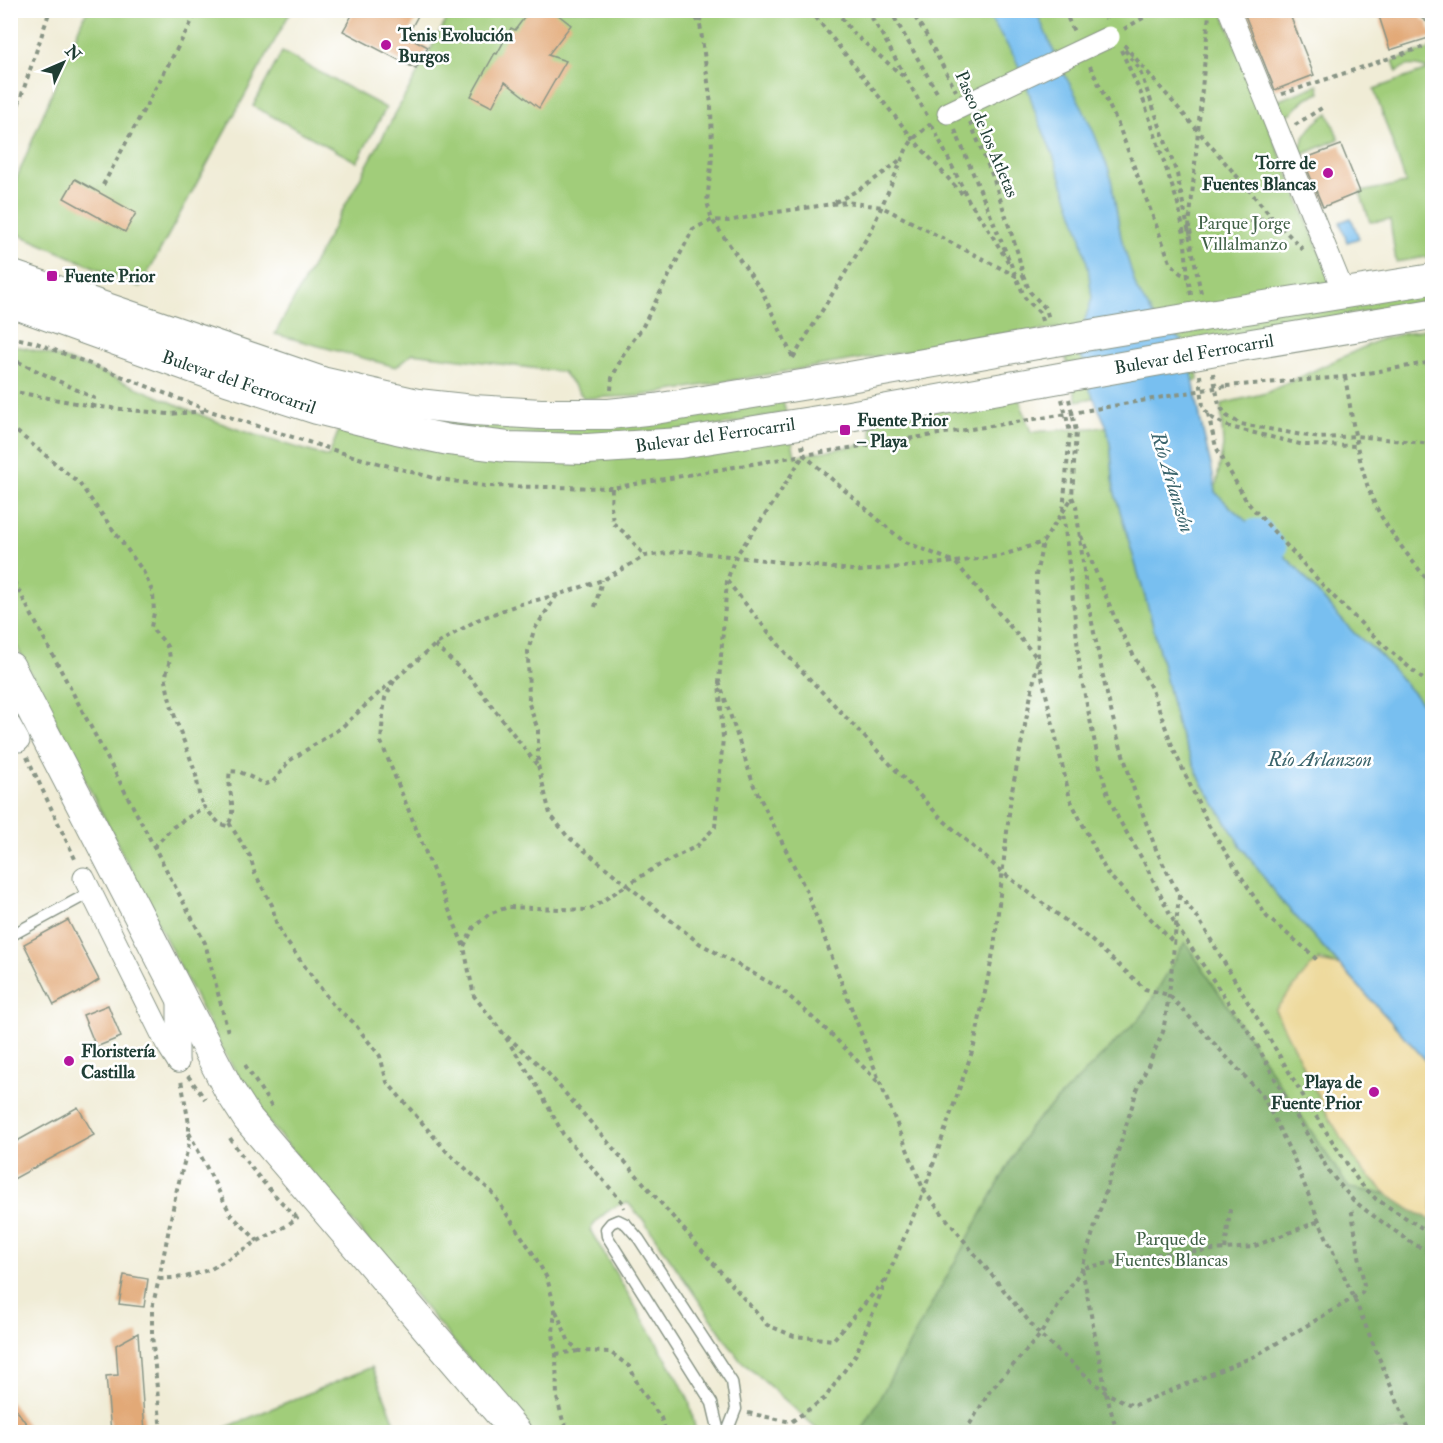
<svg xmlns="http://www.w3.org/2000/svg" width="1443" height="1443" font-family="'IM FELL Double Pica',serif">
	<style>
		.green { fill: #a1cd7a; stroke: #608557; stroke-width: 1.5 }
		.forest { fill: #80b06a; stroke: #50764f; stroke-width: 1.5 }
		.sand { fill: #eeda9e; stroke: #868c69; stroke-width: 1.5 }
		.water { fill: #78bff0; stroke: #4c7e92; stroke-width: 1.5 }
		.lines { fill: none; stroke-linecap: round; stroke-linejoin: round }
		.canal { stroke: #78bff0; stroke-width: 20 }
		.building { fill: #e2a977 }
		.lane-casing { stroke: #889485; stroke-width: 13 }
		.street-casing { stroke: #889485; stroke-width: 23 }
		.secondary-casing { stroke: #889485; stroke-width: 32 }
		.path { stroke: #889485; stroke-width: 4; stroke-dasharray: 4.5 4.5; stroke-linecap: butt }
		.lane { stroke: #fff; stroke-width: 10 }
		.street { stroke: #fff; stroke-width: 21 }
		.secondary { stroke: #fff; stroke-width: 30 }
		.street-bridge-casing { stroke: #889485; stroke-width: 23; stroke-linecap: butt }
		.secondary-bridge-casing { stroke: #889485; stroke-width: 32; stroke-linecap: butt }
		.path-bridge { stroke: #889485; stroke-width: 4; stroke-dasharray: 4.5 4.5; stroke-linecap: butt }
		.street-bridge { stroke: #fff; stroke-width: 21 }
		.secondary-bridge { stroke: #fff; stroke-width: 30 }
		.poi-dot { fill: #b5179e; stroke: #fff; stroke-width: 2 }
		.labels { text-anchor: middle; stroke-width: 5; stroke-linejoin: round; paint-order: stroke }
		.poi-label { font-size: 18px; font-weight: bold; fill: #1f3d34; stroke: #fff; text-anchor: start }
		.street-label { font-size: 18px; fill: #1f3d34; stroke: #fff }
		.park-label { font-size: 18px; fill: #406146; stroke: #fff }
		.water-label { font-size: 20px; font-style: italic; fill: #3a646c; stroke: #fff }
	</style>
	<rect width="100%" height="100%" fill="#fff"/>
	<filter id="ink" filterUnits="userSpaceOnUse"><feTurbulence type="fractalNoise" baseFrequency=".0167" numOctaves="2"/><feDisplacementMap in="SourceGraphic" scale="12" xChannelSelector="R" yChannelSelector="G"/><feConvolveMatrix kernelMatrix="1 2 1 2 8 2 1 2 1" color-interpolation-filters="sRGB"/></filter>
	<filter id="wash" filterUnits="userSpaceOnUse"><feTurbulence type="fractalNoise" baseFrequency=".008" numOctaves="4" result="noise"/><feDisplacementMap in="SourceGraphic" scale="24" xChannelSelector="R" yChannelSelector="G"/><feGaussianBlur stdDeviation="1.35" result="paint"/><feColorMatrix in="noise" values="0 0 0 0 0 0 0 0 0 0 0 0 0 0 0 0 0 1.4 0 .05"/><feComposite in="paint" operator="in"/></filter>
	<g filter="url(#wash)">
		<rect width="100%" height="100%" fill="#f0ecd6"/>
		<!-- green -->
		<g class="green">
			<path d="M452,10L1222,11L1333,285L1432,292V300L1195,342L1198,380L1077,401L1058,328L859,359L640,396L584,398L563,372L413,353L396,367L275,334Z"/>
			<path d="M88,11H291L140,287L11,231V192L83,18Z"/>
			<path d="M1432,48V256L1396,262L1390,220L1370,222L1360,192L1406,183L1374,89L1430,69C1418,67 1408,61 1397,72L1393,61Z"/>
			<path d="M282,52L386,108L357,162L253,106Z"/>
			<path d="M1318,85L1320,93L1306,98L1293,112L1280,118L1274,102Z"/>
			<path d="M1328,113L1339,139L1299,156C1300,137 1313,123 1328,113Z"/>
			<path d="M1432,327V715L1381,656L1354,633L1329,606L1297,568L1277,549L1262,529H1254L1215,492L1223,446L1221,404L1266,393L1381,339Z"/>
			<path d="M11,345C85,359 156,398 226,425C259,438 294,446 328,457L339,430L406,447L512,459L791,436L795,456L873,443L870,420L1018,396L1031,432L1107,427L1111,450L1114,490L1150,614L1178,728L1201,781L1241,846L1279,898L1340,966L1319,959L1311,966L1359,1166L1387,1194L1349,1188L1185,943L1143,1015L1029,1128L861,1432H821L739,1359L644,1221L628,1203C614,1203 597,1219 590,1230L679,1380L689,1401L696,1432H530L264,1117L223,1051L11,635Z"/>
			<path d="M783,400L786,413L719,426L610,436L507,435L368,412L412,414Z"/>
			<path d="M372,1367L399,1432H215Z"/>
		</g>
		<!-- forest -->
		<path class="forest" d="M1185,942L1349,1188L1387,1194L1411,1210L1432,1220V1432H861L1029,1128L1143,1015Z"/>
		<!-- sand -->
		<path class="sand" d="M1319,962L1340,966L1432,1067V1220L1411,1210L1387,1194L1359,1166L1328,1116L1275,1010L1311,966Z"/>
		<!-- water -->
		<g class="water">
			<path d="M986,11H1036L1061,68L1078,99L1094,133L1110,173L1121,237L1137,290L1154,317L1187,346L1201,423L1213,474L1215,492L1230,507L1267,539L1297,568L1329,606L1354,633L1381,656L1432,715V1067L1279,898L1241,846L1201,781L1178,728L1150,614L1114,490L1111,450L1107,427L1089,388L1086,363L1075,351L1092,298L1088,267L1080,233L1053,155L1034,109L1026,82L1014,56Z"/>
			<path d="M1351,218L1359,238L1347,242L1340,222Z"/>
		</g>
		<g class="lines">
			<!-- canal -->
			<path class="canal" d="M1254,529H1262L1277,549"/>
		</g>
		<g id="blocks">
			<!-- building -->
			<g class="building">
				<path d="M355,10H421L407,36L428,47L416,69L343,31Z"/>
				<path d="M530,10H552L571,25L548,55L566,61L539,108L505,82L492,107L471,96L495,53L497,54L511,28L515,30Z"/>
				<path d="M1243,10H1288L1314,75L1275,90Z"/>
				<path d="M1377,10H1419L1421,18L1428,23L1432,37L1390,50Z"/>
				<path d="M1341,145L1360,192L1323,207L1303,159Z"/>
				<path d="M75,179L136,213L125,232L64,198Z"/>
				<path d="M68,920L99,980L75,995L74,994L54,1005L24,944Z"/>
				<path d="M108,1005L121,1037L96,1047L83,1015Z"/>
				<path d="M78,1107L94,1135L10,1181V1145Z"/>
				<path d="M124,1275L148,1279L144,1307L119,1304Z"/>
				<path d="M138,1333L145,1432H111L106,1376L118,1375L116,1345Z"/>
				<path d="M10,1401L28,1426L17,1432H10Z"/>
			</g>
		</g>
	</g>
	<g filter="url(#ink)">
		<use href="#blocks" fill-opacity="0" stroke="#889485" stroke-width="1.5"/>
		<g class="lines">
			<!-- lane casing -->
			<g class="lane-casing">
				<g id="lane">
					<path d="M10,936L91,892"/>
					<path d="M719,1432L712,1403L607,1236L606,1229L611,1223L618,1220L626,1224L639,1239L732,1382L736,1409L727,1432"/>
				</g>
			</g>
			<!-- street casing -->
			<g class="street-casing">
				<g id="street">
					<path d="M1229,10L1344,293"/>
					<path d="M1432,10V11"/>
					<path d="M948,113L969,103"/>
					<path d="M10,725L19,741"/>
					<path d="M84,878L166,1043L178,1062"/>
					<path d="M178,996V1062"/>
				</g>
			</g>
			<!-- secondary casing -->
			<g class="secondary-casing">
				<g id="secondary">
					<path d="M10,275L322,382L418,404L473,410L541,414H609L655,409L838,379L1037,344"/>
					<path d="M10,302L227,380L317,409L397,429L449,440L508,447L587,449L680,443L849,416L1043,381"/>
					<path d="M1209,315L1432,279"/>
					<path d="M1216,350L1432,314"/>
					<path d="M10,667L228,1088L248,1119L516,1432"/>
				</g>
			</g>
			<!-- path -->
			<g class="path">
				<path d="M691,10L700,24L711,104L712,157L707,202L712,220L762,291L793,358"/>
				<path d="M810,10L913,139L964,196"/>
				<path d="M836,10L852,32L904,77"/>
				<path d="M867,10L880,31L929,119"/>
				<path d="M890,10L939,96"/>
				<path d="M910,10L924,31L956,91"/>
				<path d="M1064,10L1075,34"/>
				<path d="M1102,10L1106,19"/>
				<path d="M700,22L701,10"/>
				<path d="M1124,29L1157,10"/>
				<path d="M1124,45L1272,217"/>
				<path d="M1121,50L1142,96L1178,204L1184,234L1188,277L1191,295"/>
				<path d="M1125,50L1139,69L1152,104L1177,174L1201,293"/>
				<path d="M1090,66L1118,124L1170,262L1180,273L1188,277"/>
				<path d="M1282,94L1432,44"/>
				<path d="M970,122L993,177L1018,254L1023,275L1030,292L1046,309L1049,319"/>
				<path d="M932,125L969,201L985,224L1010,265"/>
				<path d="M1295,125L1325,106"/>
				<path d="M10,130L50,10"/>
				<path d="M955,130L1025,298L1040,313L1042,321"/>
				<path d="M103,185L198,10"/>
				<path d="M835,202C859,191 881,176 901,159"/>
				<path d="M1189,228L1209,14"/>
				<path d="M1188,233L1272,217L1305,252"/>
				<path d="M10,337L34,342L210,411L359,458L434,478L485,486L612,488L804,455L1061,415"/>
				<path d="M10,358L94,398L92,406L10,391"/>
				<path d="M793,358L871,231L906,150L913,139L934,121"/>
				<path d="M1213,373L1219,405L1227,416L1241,424L1319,438L1356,436L1432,444"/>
				<path d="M1200,375L1203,407L1210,417L1230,427L1304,445L1357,446"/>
				<path d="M1345,377C1352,414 1356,454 1369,490C1382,526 1409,556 1432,586"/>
				<path d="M1226,386L1345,377L1432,362"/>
				<path d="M611,390L612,378L624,353L642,328L693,229L712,220L728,221L770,213L846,202L882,207L1016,276L1023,275"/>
				<path d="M1062,399L1070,432L1063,511L1074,609L1080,671L1099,763L1108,795L1118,818L1144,862L1175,924L1256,1043L1281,1090L1330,1173L1353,1200L1368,1212L1415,1245L1432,1252"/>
				<path d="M1069,399L1076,431L1072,497L1076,506L1088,603L1105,686L1117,735L1135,793L1157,852L1179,895L1198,918L1308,1104L1359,1182L1376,1199L1422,1228L1432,1233"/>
				<path d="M92,406L169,414L208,411"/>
				<path d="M1208,414L1216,447L1247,502L1331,594L1381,643L1432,687"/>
				<path d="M10,426L79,483L143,571L153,593L154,613L151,627C156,635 165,640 168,649C173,662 165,669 166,680C170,712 185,741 195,772C199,785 197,795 204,807"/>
				<path d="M802,445L804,455L903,541L955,562L1000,556L1043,542L1072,498"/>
				<path d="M612,488L611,506L613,523L627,535L645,556"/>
				<path d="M1081,536L1119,628L1152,690L1173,748L1209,826L1267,917L1307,950L1319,962"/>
				<path d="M10,574L205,943L228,1032"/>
				<path d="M727,581L788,656L943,820L1002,872L1091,940L1145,989L1169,995L1263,1096L1294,1159L1319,1221L1354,1298L1410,1432"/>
				<path d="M557,595L534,630L528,651L529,704L538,730V765L550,814L567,836L627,885L658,866L697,846L715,827L723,738L719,681L727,581L735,557L772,505L803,456"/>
				<path d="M595,607L602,580"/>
				<path d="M435,645L472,680L537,765"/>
				<path d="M394,681L385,698L383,715L381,742L464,947L474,996L503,1033L546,1071L767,1325L794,1336L833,1340L887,1278"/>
				<path d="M719,681L754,786L806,890L881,1085L924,1191L1040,1335L1106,1393L1133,1406L1255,1356L1362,1293L1364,1285L1351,1207"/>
				<path d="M27,757L76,861"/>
				<path d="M229,823L250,856L255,874L272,905L276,922L284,938L333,1005L353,1022L380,1056L387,1082L447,1152L492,1192L534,1255L547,1278L555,1308L553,1333L556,1354L557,1398L563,1421L571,1432"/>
				<path d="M154,847L173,827L204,807L220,824L227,826C239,810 226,789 230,771L240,772L265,784L273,782L289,761L342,727L380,692L435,645L477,620L517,605L557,595L603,580L645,556L684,551L860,571L955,562L1038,659L1070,799L1107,873L1174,943"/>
				<path d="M464,946L474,927L489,914L508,907L589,910L627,885L699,943L781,989L831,1034L878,1082"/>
				<path d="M506,1038L537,1086L563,1134L623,1203L624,1208"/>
				<path d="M245,1065L272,1107"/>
				<path d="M188,1076L205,1099"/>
				<path d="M189,1133L231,1215L258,1241"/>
				<path d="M230,1138C249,1168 272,1193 297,1218"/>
				<path d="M1225,1249L1230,1211H1225"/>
				<path d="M159,1279L186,1277L211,1269L258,1241L286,1226L298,1217"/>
				<path d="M556,1311L569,1342L579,1351L610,1352L630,1367L639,1387L661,1418L666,1432"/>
				<path d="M556,1354L579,1351"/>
				<path d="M748,1413L791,1422L825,1398L856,1354L895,1259L924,1191L974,1046L994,948L1011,796L1038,659L1036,575L1043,542"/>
				<path d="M161,1432L152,1334V1308L159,1279L176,1193L189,1144V1124L181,1080"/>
				<path d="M965,1432L990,1391L1040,1335L1082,1268L1137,1090L1163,1032L1169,995L1179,896"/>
				<path d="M1117,1432L1106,1393L1082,1268L1160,1254L1252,1247L1319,1221"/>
			</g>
			<!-- lane -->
			<use href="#lane" class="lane"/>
			<!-- street -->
			<use href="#street" class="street"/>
			<!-- secondary -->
			<use href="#secondary" class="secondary"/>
			<!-- street-bridge casing -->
			<g class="street-bridge-casing">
				<path id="street-bridge" d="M969,103L1109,37"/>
			</g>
			<!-- secondary-bridge casing -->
			<g class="secondary-bridge-casing">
				<g id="secondary-bridge">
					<path d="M1037,344L1209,315"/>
					<path d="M1043,381L1216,350"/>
				</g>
			</g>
			<!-- path-bridge -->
			<path class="path-bridge" d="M1061,415L1226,386"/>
			<!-- street-bridge -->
			<use href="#street-bridge" class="street-bridge"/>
			<!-- secondary-bridge -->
			<use href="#secondary-bridge" class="secondary-bridge"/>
		</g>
	</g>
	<!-- markers -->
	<g class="poi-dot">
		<circle cx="386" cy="45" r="6"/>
		<circle cx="1328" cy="173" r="6"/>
		<rect x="46" y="270" width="12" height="12" rx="3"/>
		<rect x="839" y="424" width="12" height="12" rx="3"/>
		<circle cx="69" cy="1061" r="6"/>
		<circle cx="1374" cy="1092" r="6"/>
	</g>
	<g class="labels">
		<!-- poi labels -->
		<g class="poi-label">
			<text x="398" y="41">Tenis Evolución<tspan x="398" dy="21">Burgos</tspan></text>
			<text x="1316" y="169" text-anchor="end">Torre de<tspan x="1316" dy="21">Fuentes Blancas</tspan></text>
			<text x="64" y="282">Fuente Prior</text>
			<text x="857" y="426">Fuente Prior<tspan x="857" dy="21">– Playa</tspan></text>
			<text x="81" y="1057">Floristería<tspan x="81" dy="21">Castilla</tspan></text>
			<text x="1362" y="1088" text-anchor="end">Playa de<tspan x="1362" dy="21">Fuente Prior</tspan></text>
		</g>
		<!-- street labels -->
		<g class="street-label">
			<text transform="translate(987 134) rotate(67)" y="6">Paseo de los Atletas</text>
			<text transform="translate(1194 354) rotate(-10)" y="6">Bulevar del Ferrocarril</text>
			<text transform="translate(239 382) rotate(19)" y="6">Bulevar del Ferrocarril</text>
			<text transform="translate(715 435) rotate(-8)" y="6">Bulevar del Ferrocarril</text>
		</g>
		<!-- park labels -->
		<g class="park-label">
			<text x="1244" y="229">Parque Jorge<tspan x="1244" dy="21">Villalmanzo</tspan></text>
			<text x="1171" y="1245">Parque de<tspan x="1171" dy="21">Fuentes Blancas</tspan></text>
		</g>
		<!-- water labels -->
		<g class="water-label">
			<text transform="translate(1173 482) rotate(73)" y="7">Río Arlanzón</text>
			<text x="1320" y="766">Río Arlanzon</text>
		</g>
	</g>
	<!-- margin -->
	<rect width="1443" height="1443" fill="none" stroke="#fff" stroke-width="36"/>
	<!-- north arrow -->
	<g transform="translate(63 63) rotate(46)" stroke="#ffffff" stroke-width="4.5" paint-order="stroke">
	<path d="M0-4.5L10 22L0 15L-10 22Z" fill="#1f3d34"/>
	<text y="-9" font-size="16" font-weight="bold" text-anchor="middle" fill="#1f3d34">N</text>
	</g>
</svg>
